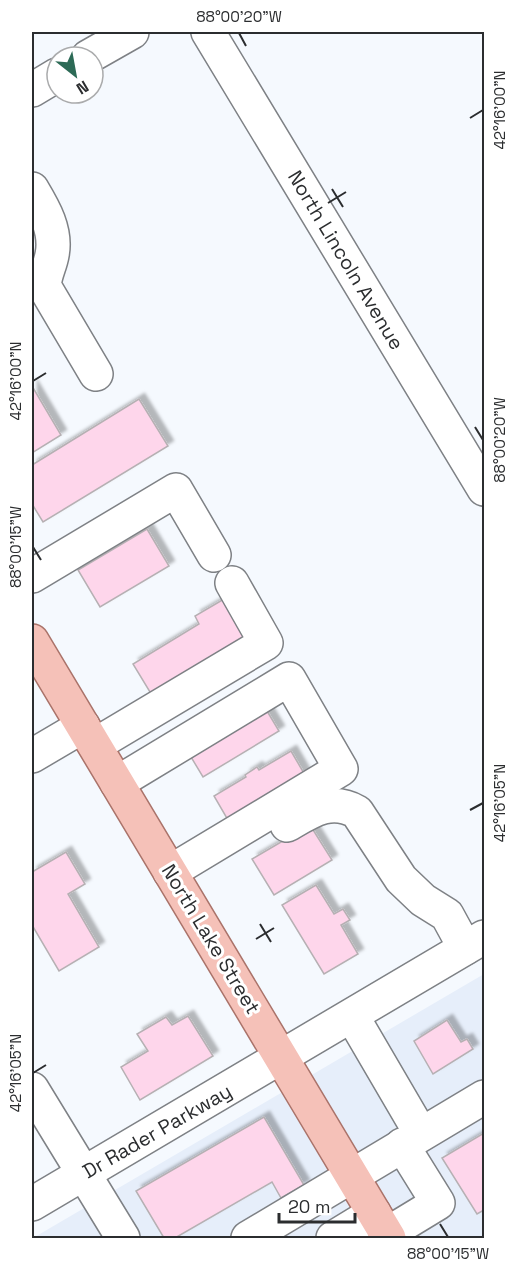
<svg xmlns="http://www.w3.org/2000/svg" width="516" height="1270" font-family="'Space Grotesk',sans-serif">
	<style>
		.built { fill: #e6eefa }
		.building { fill: #fed6eb; stroke: #b6b0b3; stroke-width: 1.5; filter: url(#shadow) }
		.lines { fill: none; stroke-linecap: round; stroke-linejoin: round }
		.minor-casing { stroke: #7e8185; stroke-width: 36 }
		.major-casing { stroke: #aa736a; stroke-width: 36 }
		.minor { stroke: #fff; stroke-width: 33 }
		.major { stroke: #f5c1b8; stroke-width: 33 }
		.ticks { fill: none; stroke: #2b2d2f; stroke-width: 2 }
		.labels { text-anchor: middle; stroke-width: 6; stroke-linejoin: round; paint-order: stroke }
		.street-label { font-size: 20px; fill: #2b2d2f; stroke: #fff }
		.neatline { fill: none; stroke: #2b2d2f; stroke-width: 2 }
		.ticks-label { font-size: 15px; text-anchor: middle; fill: #2b2d2f }
	</style>
	<defs>
		<filter id="shadow"><feDropShadow dx="5.5" dy="-5.5" stdDeviation="1.5" flood-color="#0004"/></filter>
	</defs>
	<rect width="100%" height="100%" fill="#f5f9fe"/>
	<!-- built -->
	<path class="built" d="M484,974V1238H33Z"/>
	<!-- building -->
	<g class="building">
		<path d="M32,386L61,435L32,453Z"/>
		<path d="M139,399L168,446L43,522L32,504V465Z"/>
		<path d="M147,529L169,566L100,607L78,570Z"/>
		<path d="M224,599L249,640L153,697L133,664L199,624L195,616Z"/>
		<path d="M261,701L279,731L203,777L185,747Z"/>
		<path d="M291,751L309,782L232,827L214,796L246,777L245,775L257,767L259,770Z"/>
		<path d="M310,825L332,860L274,895L252,859Z"/>
		<path d="M66,852L85,884L68,894L99,947L59,971L32,925V872Z"/>
		<path d="M316,885L334,914L343,909L350,920L341,925L358,954L324,974L282,905Z"/>
		<path d="M188,1016L213,1056L140,1100L121,1067L148,1051L137,1034L166,1017L172,1025Z"/>
		<path d="M447,1020L461,1042L467,1039L473,1049L433,1074L414,1041Z"/>
		<path d="M264,1117L304,1185L281,1198L272,1182L175,1238H164L136,1191Z"/>
		<path d="M484,1133V1210L477,1214L442,1158Z"/>
	</g>
	<g class="lines">
		<!-- minor casing -->
		<g class="minor-casing">
			<g id="minor">
				<path d="M208,32L484,489"/>
				<path d="M88,57L132,32"/>
				<path d="M32,90L57,75"/>
				<path d="M32,189C44,209 57,231 52,255C50,266 45,274 44,286L96,374"/>
				<path d="M32,576L176,490L214,555"/>
				<path d="M95,745L266,643L232,583"/>
				<path d="M32,756L83,726"/>
				<path d="M117,783L289,679L341,769L170,872"/>
				<path d="M287,825C311,811 331,797 357,812L401,879L423,900L447,915L465,948"/>
				<path d="M352,1016L421,1134"/>
				<path d="M32,1089L123,1238"/>
				<path d="M32,1204L484,937"/>
				<path d="M387,1234L438,1203L402,1145"/>
				<path d="M248,1238L484,1097"/>
				<path d="M333,1238L374,1213"/>
			</g>
		</g>
		<!-- major casing -->
		<g class="major-casing">
			<path id="major" d="M32,641L389,1238"/>
		</g>
		<!-- minor -->
		<use href="#minor" class="minor"/>
		<!-- major -->
		<use href="#major" class="major"/>
	</g>
	<!-- ticks -->
	<path class="ticks" d="M239,33L246,46M470,118L483,110M332,189L343,207M328,203L346,192M33,381L46,373M475,427L483,440M33,547L41,560M470,810L483,803M260,924L271,942M256,939L274,928M33,1073L46,1065M440,1224L448,1237"/>
	<g class="labels">
		<!-- street labels -->
		<g class="street-label">
			<text transform="translate(346 260) rotate(59)" y="7">North Lincoln Avenue</text>
			<text transform="translate(211 939) rotate(59)" y="7">North Lake Street</text>
			<text transform="translate(157 1131) rotate(-30)" y="7">Dr Rader Parkway</text>
		</g>
	</g>
	<!-- border -->
	<rect width="516" height="1270" fill="none" stroke="#ffffff" stroke-width="66"/>
	<!-- north arrow -->
	<g transform="translate(75 75) rotate(149)"><circle r="28" fill="#ffffff" stroke="#aaabac" stroke-width="1.5"/>
	<path d="M0-4.5L10 22L0 15L-10 22Z" fill="#2c6a56"/>
	<text y="-9" font-size="16" font-weight="bold" text-anchor="middle" fill="#2b2d2f">N</text>
	</g>
	<!-- scale -->
	<path d="M279 1213v9h76v-9" fill="none" stroke="#2b2d2f" stroke-width="3"/>
	<text x="288" y="1213" font-size="18" fill="#2b2d2f" stroke="#ffffff" stroke-width="4.5" paint-order="stroke">20 m</text>
	<rect x="33" y="33" width="450" height="1204" class="neatline"/>
	<g class="ticks-label">
		<text x="239" y="22">88°00'20"W</text>
		<text transform="translate(500 110) rotate(-90)" y="5">42°16'00"N</text>
		<text transform="translate(16 381) rotate(-90)" y="5">42°16'00"N</text>
		<text transform="translate(500 440) rotate(-90)" y="5">88°00'20"W</text>
		<text transform="translate(16 547) rotate(-90)" y="5">88°00'15"W</text>
		<text transform="translate(500 803) rotate(-90)" y="5">42°16'05"N</text>
		<text transform="translate(16 1073) rotate(-90)" y="5">42°16'05"N</text>
		<text x="448" y="1259">88°00'15"W</text>
	</g>
</svg>
